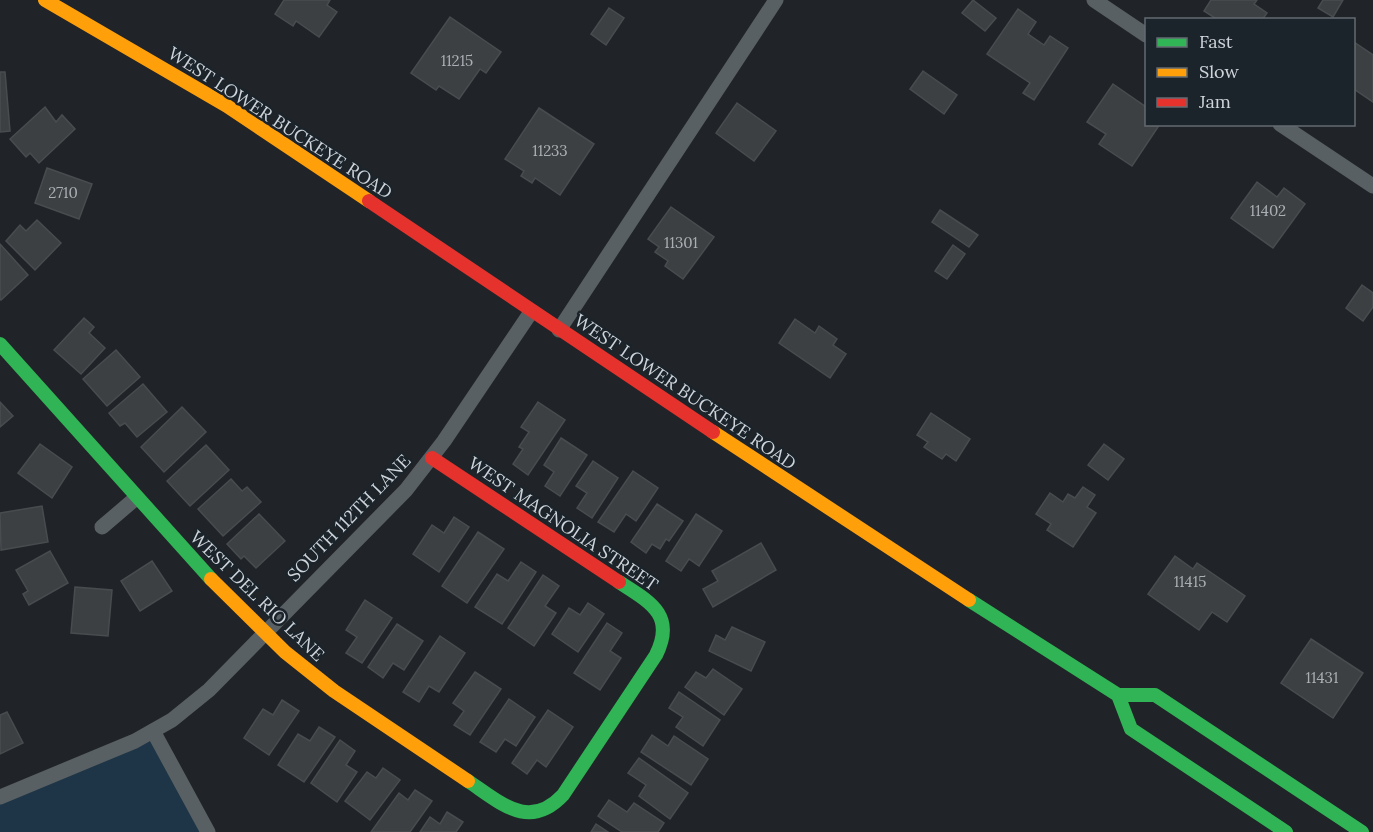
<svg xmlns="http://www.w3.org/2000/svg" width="1373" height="832" font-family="Lora,serif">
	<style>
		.green { fill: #1d3546 }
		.building { fill: #3c4043; stroke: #484c4f; stroke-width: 1.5 }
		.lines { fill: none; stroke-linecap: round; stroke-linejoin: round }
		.street { stroke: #596064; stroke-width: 15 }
		.fast { stroke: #30b455; stroke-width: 14 }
		.slow { stroke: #ff9f0a; stroke-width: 14 }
		.jam { stroke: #e5322d; stroke-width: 14 }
		.labels { text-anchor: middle; stroke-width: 5; stroke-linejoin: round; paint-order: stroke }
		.number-label { font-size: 15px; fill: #aaafb4 }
		.street-label { font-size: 18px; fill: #ced4d9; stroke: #1c242b }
	</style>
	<rect width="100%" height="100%" fill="#202428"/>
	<!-- green -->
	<path class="green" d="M153,731L208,832H0V797Z"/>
	<!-- building -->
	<g class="building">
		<path d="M284,0H330L327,5L337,12L319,37L296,21L293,26L275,14Z"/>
		<path d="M973,0L996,18L985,31L962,13Z"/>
		<path d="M1211,0H1257L1254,4L1267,13L1262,20H1218L1204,11Z"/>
		<path d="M1323,0H1343L1333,17L1318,8Z"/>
		<path d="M609,8L624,18L606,45L591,34Z"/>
		<path d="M1018,9L1036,22L1028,34L1044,45L1050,36L1068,48L1034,100L1023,93L1030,83L987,54Z"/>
		<path d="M450,17L501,52L486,73L480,69L459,99L439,86L436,90L411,73Z"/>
		<path d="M1354,42L1373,55V102L1354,89Z"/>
		<path d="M923,71L957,95L944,114L910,89Z"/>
		<path d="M0,72H5L10,131L0,132Z"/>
		<path d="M1113,84L1146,107V124H1160L1132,166L1099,144L1106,134L1087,122Z"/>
		<path d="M737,103L776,131L754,161L716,133Z"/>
		<path d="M45,107L56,122L62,115L75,129L39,163L30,153L26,157L10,139Z"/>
		<path d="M539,108L594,144L560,195L535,178L532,183L521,176L524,171L505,159Z"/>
		<path d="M47,168L92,184L79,219L35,203Z"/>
		<path d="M1257,182L1277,197L1284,188L1305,204L1273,248L1231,218Z"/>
		<path d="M671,207L714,237L683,279L665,266L668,261L655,252L659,247L648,239Z"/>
		<path d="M940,210L978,235L969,247L932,222Z"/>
		<path d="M37,220L61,243L35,270L6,241L20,225L26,231Z"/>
		<path d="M0,244L28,275L1,300L0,298Z"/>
		<path d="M953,245L965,254L947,279L935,271Z"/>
		<path d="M1362,285L1373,293V307L1363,321L1346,308Z"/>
		<path d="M84,318L94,327L89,333L105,348L81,374L54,350Z"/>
		<path d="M795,319L815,333L819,326L837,339L833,345L846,354L830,378L779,343Z"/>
		<path d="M116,350L140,377L107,406L83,379Z"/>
		<path d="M143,384L167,412L137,437L125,423L120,426L109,413Z"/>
		<path d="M0,402L13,416L0,427Z"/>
		<path d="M538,402L565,420L528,475L513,464L523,449L519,447L529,432L521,427Z"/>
		<path d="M182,407L206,432L164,472L141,447Z"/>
		<path d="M931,413L970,439L956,461L946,454L942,459L924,447L928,442L917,435Z"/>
		<path d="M561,438L587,455L560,496L545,486L554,472L544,465Z"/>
		<path d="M40,444L72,467L52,498L18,473Z"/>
		<path d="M1104,444L1124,459L1108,480L1088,465Z"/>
		<path d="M206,445L229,470L190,506L167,481Z"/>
		<path d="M593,461L618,478L592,518L577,508L587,493L576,486Z"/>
		<path d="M633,471L658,488L636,521L626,514L614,532L598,522Z"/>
		<path d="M231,479L242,491L247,487L261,502L223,536L198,509Z"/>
		<path d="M1083,487L1095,495L1087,507L1096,513L1073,547L1047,530L1051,524L1036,514L1050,493L1063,502L1068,494L1075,498Z"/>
		<path d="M657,504L683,521L669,541L666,539L660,549L652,544L646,553L631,542Z"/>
		<path d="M42,506L48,542L1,550L0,513Z"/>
		<path d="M259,514L285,541L256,568L244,556L241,559L227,544Z"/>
		<path d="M696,514L722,531L699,566L689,559L681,571L666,561Z"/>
		<path d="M454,517L469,527L439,572L413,554L432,525L444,533Z"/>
		<path d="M478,532L504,549L467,603L442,586Z"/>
		<path d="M761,543L776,570L713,607L703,589L718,581L712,571Z"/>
		<path d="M50,551L68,583L29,605L23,594L28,591L16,570Z"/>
		<path d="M1175,556L1193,569L1197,563L1245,596L1227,622L1212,612L1199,630L1148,594Z"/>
		<path d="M152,561L172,591L140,611L121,581Z"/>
		<path d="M521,562L536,572L502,624L475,607L497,574L508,581Z"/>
		<path d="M543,575L559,586L545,606L556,613L534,646L508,628Z"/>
		<path d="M75,587L112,590L108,636L71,633Z"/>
		<path d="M365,600L392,618L362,663L346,653L357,637L346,630Z"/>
		<path d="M588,603L604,614L578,652L552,634L569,608L580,615Z"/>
		<path d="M607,623L622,633L610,651L621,658L600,690L574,673Z"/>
		<path d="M397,624L423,641L404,670L393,663L383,678L368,667Z"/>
		<path d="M732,627L765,642L751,671L709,651L716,635L725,640Z"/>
		<path d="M440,636L465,653L439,692L429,686L419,702L403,692Z"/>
		<path d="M1311,639L1363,673L1333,718L1281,683Z"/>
		<path d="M713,669L742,689L724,715L685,687L696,672L706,678Z"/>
		<path d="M475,672L501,689L470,735L454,725L464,711L453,703Z"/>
		<path d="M679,692L720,720L703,746L676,727L683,717L669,708Z"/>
		<path d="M509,699L535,717L516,746L505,739L496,752L480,742Z"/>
		<path d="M282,700L299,711L269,755L244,738L263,709L273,715Z"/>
		<path d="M548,710L573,727L546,767L537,760L527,774L512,763Z"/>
		<path d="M7,712L23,743L0,754V715Z"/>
		<path d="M319,727L335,737L304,782L278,765L298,734L310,741Z"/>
		<path d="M652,735L668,746L674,736L708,759L691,785L641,752Z"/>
		<path d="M340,740L355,751L346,765L357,772L337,802L311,783Z"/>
		<path d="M639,758L688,793L670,819L639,796L646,785L628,773Z"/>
		<path d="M383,768L400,780L370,820L345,801L367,772L376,778Z"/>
		<path d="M415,790L432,801L410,832H371L399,793L408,800Z"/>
		<path d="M609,800L627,812L634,803L664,823L658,832H622L598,816Z"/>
		<path d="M447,812L463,822L456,832H420L430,817L440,824Z"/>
		<path d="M596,824L608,832H591Z"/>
	</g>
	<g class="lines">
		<!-- street -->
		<g class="street">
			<path d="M1094,0L1146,35"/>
			<path d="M1280,124L1373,186"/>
			<path d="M559,330L776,0"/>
			<path d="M102,527L136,498"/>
			<path d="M153,731L208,832"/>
			<path d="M0,797L135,741L172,720L209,690L406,490L444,441L531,312"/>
		</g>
		<!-- fast -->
		<g class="fast">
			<path d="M0,344L211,579"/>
			<path d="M969,600L1118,695L1131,729L1286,832"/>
			<path d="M1118,695H1155L1362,832"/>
			<path d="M468,781C501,803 529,831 563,795L656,655C676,615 650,602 619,582"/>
		</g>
		<!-- slow -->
		<g class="slow">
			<path d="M45,0L227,106L369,201"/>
			<path d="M713,432L969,600"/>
			<path d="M211,579L285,652L334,691L468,781"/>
		</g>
		<!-- jam -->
		<g class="jam">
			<path d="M369,201L713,432"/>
			<path d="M432,458L619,582"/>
		</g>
	</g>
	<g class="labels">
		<!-- number labels -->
		<g class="number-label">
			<text x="457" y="66">11215</text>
			<text x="550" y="156">11233</text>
			<text x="63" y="198">2710</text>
			<text x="1268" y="216">11402</text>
			<text x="681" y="248">11301</text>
			<text x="1190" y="587">11415</text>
			<text x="1322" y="683">11431</text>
		</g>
		<!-- street labels -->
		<g class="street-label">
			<text transform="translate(280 123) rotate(33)" y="6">WEST LOWER BUCKEYE ROAD</text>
			<text transform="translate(685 392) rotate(34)" y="6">WEST LOWER BUCKEYE ROAD</text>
			<text transform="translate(349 518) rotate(-46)" y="6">SOUTH 112TH LANE</text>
			<text transform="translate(563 524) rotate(34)" y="6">WEST MAGNOLIA STREET</text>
			<text transform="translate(257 596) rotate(44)" y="6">WEST DEL RIO LANE</text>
		</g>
	</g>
	<!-- legend -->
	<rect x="1145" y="18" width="210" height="108" fill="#1c242b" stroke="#636a71" stroke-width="1.5"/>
	<rect x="1157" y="38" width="30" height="9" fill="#30b455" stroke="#636a71" stroke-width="1.5"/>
	<text x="1199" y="48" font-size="18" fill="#ced4d9">Fast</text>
	<rect x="1157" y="68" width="30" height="9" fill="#ff9f0a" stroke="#636a71" stroke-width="1.5"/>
	<text x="1199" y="78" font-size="18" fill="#ced4d9">Slow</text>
	<rect x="1157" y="98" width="30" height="9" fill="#e5322d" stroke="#636a71" stroke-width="1.5"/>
	<text x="1199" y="108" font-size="18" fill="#ced4d9">Jam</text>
</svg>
